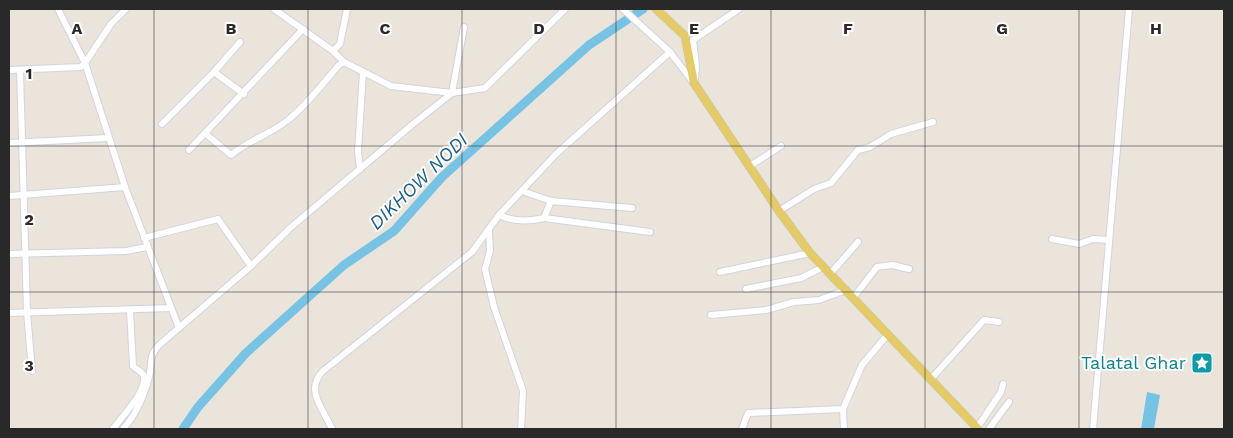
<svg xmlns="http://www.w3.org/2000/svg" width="1233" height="438" font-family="'Work Sans',sans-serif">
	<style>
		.water { fill: #77c3e4 }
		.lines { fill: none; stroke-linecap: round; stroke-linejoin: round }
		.river { stroke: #77c3e4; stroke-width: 9 }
		.minor-casing { stroke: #d1d3e0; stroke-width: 8 }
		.major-casing { stroke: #c3c3c3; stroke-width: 9 }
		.minor { stroke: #fff; stroke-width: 6 }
		.major { stroke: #e4cb66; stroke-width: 8 }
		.grid { fill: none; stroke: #292929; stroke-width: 1; stroke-opacity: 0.55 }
		.labels { text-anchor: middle; stroke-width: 4; stroke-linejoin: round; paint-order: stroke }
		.culture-label { font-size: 18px; fill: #0d838f; stroke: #fff; text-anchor: end }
		.water-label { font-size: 19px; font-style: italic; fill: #18608d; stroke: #fff }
		.grid-label { font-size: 16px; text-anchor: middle; font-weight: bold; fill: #292929; stroke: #fff; stroke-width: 4; stroke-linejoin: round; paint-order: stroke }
	</style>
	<rect width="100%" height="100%" fill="#eae4db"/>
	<!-- water -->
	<path class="water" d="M1147,392L1160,395L1154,429H1141Z"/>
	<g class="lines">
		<!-- river -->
		<path class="river" d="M183,429L198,407L246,353L344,265L394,231L442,177L589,45L643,9"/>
		<!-- minor casing -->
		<g class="minor-casing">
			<g id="minor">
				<path d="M126,9L111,24L85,63L125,187L179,328"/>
				<path d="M274,9L333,51L344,62L391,86L452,93L464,27"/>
				<path d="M623,9L670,52"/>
				<path d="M333,51L340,44L347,9"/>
				<path d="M9,70L81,67L85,63L58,9"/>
				<path d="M20,70L27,312L32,371"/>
				<path d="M214,72L240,42"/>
				<path d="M695,79L696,67L693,40L739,9"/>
				<path d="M162,124L214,72L244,94"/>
				<path d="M206,134L231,155C249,140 271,134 288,120C307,105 323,83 339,65L344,62"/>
				<path d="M9,143L108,138"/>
				<path d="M189,150L303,29"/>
				<path d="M750,166L781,146"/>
				<path d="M360,169L358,151L363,72"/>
				<path d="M522,191L551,201"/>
				<path d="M9,196L125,187"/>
				<path d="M779,211L814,189L831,183L858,150L870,147L891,134L933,122"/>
				<path d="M499,215C514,222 528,222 544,218L551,201L632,208"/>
				<path d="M544,218L650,232"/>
				<path d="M489,230L490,251L485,269L494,307L523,391L521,429"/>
				<path d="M144,238L218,219L251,266"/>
				<path d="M1052,239L1079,244L1093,239L1109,240"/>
				<path d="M9,254L126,251L147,247"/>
				<path d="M720,272L810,253"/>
				<path d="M830,274L858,242"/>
				<path d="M746,289L801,278L823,267"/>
				<path d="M853,298L877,267L892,265L909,269"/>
				<path d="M9,313L171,308"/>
				<path d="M711,315L766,310L794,302L819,300L846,290"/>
				<path d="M931,379L984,320L999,322"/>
				<path d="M843,409L844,429"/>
				<path d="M977,428L1001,392L1003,384"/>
				<path d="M113,429C122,416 146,393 144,377C144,372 136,370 133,366L130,310"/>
				<path d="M123,429C136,415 144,395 149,377C153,362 148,357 159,345L251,266L290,228L413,124L452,93L485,88L565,9"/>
				<path d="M332,429C324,410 304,390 323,371L472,252L499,215L556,154L670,52L693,82"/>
				<path d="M742,429L748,413L843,409L862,365L888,334"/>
				<path d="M989,429L1009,402"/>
				<path d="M1093,429L1129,9"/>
			</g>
		</g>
		<!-- major casing -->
		<g class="major-casing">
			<path id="major" d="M656,9L685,36L694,83L779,211L810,253L978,429"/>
		</g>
		<!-- minor -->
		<use href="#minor" class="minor"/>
		<!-- major -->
		<use href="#major" class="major"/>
	</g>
	<!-- grid -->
	<path class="grid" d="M154,9V429M308,9V429M462,9V429M616,9V429M771,9V429M925,9V429M1079,9V429M9,146H1224M9,292H1224"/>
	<!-- icons -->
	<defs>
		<g id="sight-square" transform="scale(1.125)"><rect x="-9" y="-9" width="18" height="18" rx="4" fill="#0f9aa8" stroke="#fff"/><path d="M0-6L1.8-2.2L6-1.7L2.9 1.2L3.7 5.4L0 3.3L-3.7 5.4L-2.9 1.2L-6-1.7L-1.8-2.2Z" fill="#fff"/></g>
	</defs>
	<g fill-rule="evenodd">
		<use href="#sight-square" x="1202" y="363"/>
	</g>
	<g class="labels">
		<!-- culture labels -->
		<g class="culture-label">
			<text x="1186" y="369">Talatal Ghar</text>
		</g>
		<!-- water labels -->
		<g class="water-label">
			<text transform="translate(418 181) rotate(-44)" y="7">DIKHOW NODI</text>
		</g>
	</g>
	<g class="grid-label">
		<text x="77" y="34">A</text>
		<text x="231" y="34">B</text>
		<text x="385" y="34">C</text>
		<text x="539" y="34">D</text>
		<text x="694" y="34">E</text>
		<text x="848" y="34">F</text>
		<text x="1002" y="34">G</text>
		<text x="1156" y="34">H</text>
		<text x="29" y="79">1</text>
		<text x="29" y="225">2</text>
		<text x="29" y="371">3</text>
	</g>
	<!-- border -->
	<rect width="1233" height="438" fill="none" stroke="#292929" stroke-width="20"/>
</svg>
